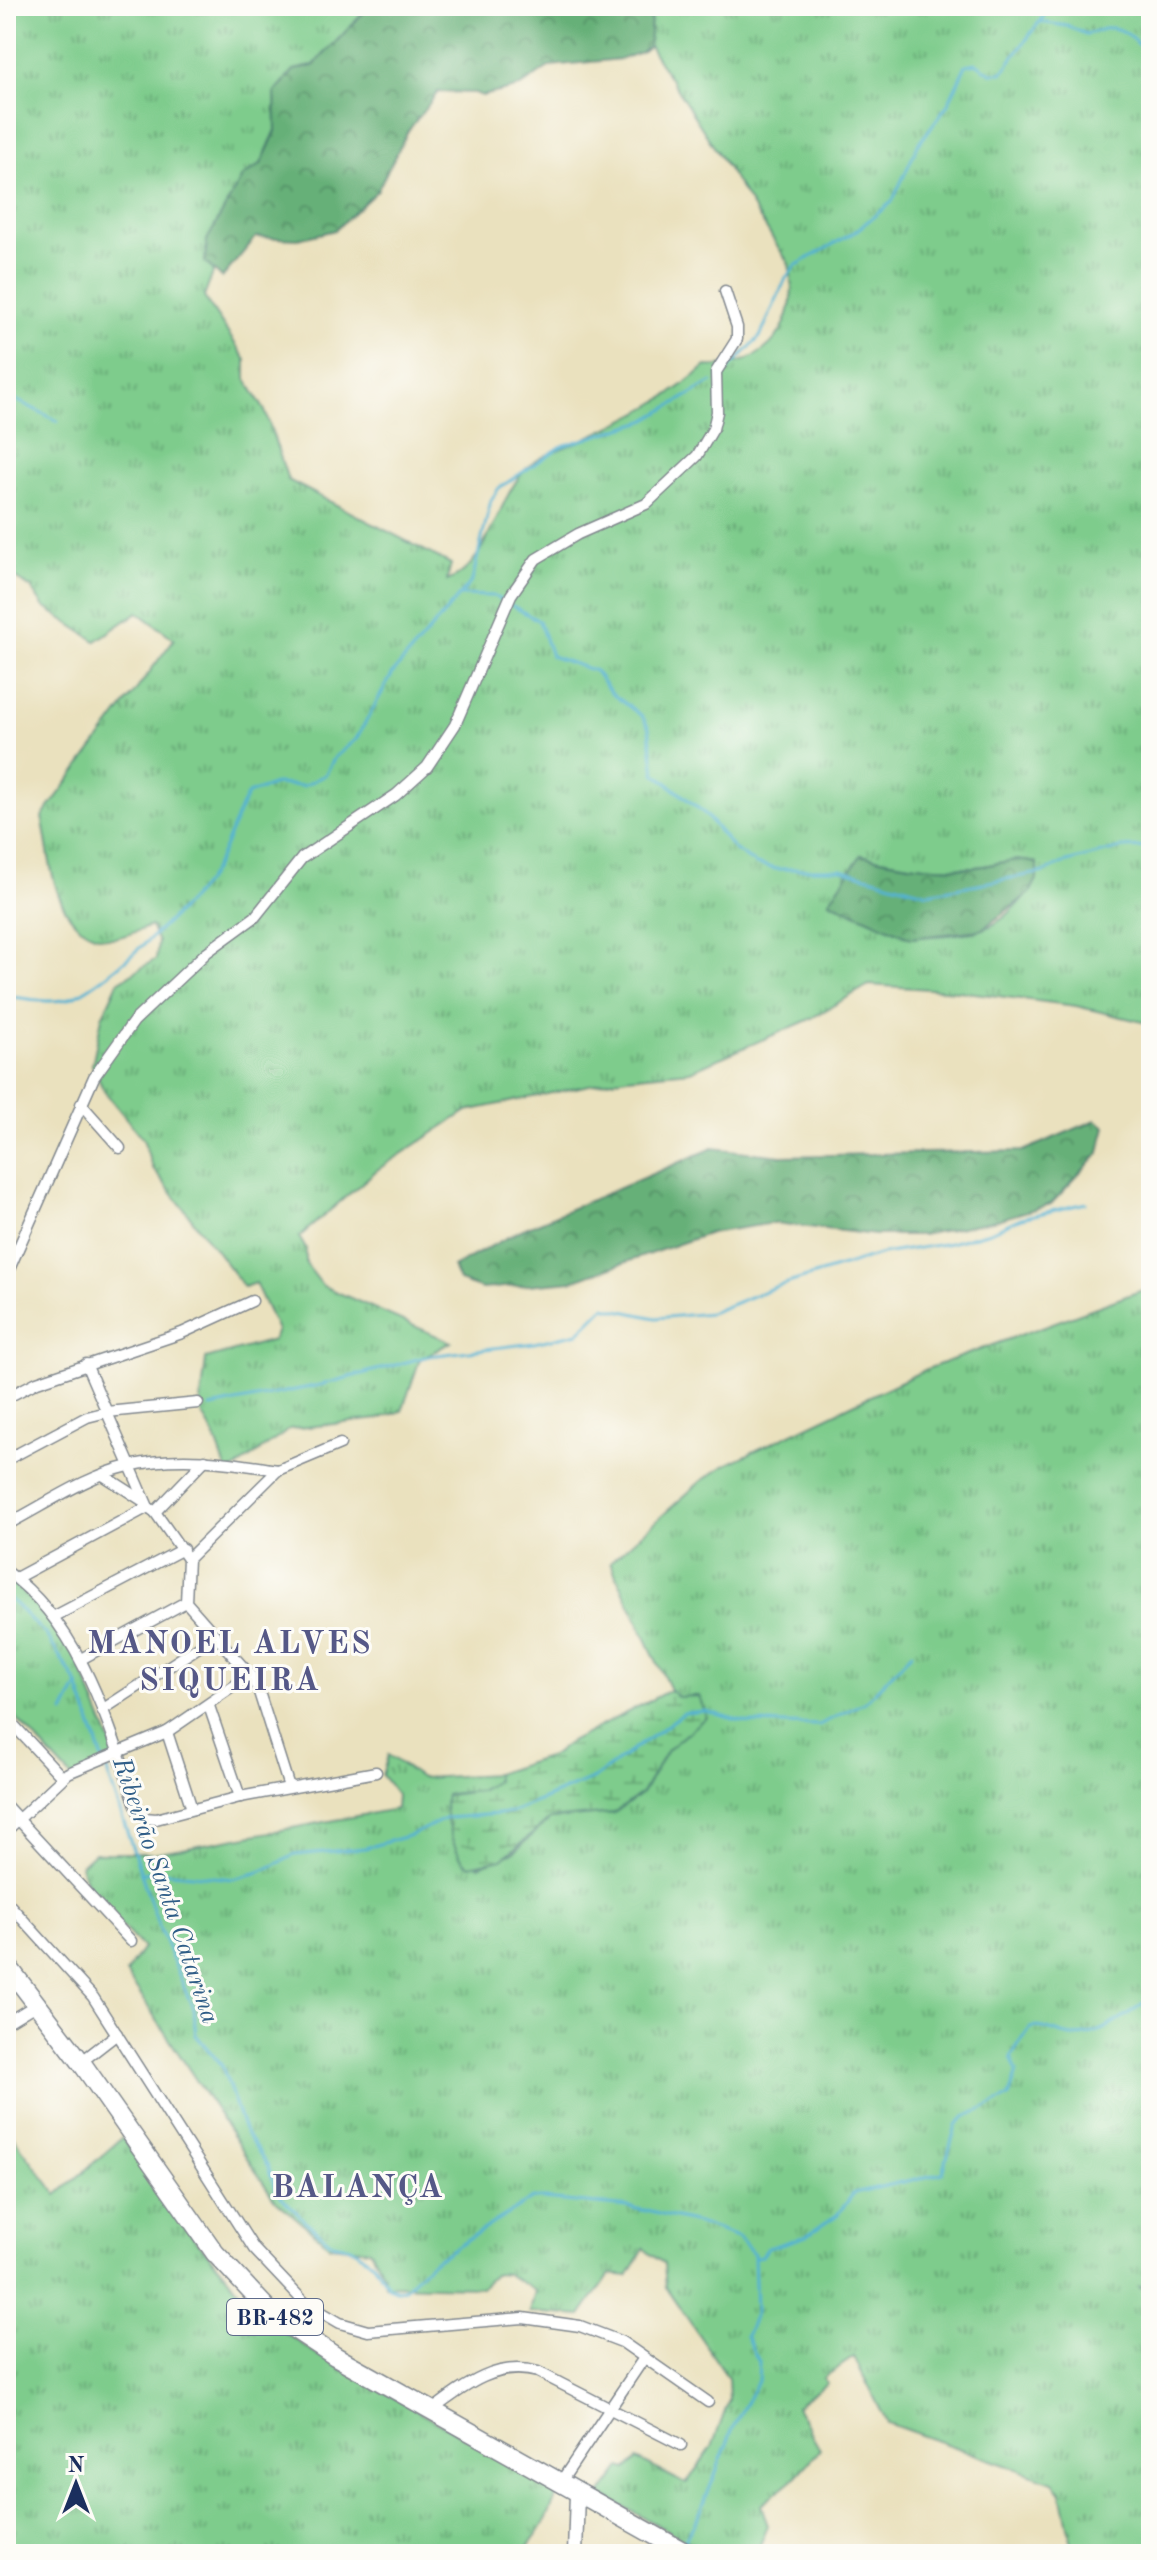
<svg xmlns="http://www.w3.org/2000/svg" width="1157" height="2560" font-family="'Old Standard TT',serif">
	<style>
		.grass { fill: url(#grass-tufts); stroke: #4c7e75; stroke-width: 2; fill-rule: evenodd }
		.forest { fill: url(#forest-crowns); stroke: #40706b; stroke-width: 2 }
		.wetland { fill: url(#wetland-marsh); stroke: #4c7e75; stroke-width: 2 }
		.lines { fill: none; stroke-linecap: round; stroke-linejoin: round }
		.stream { stroke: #54b2d2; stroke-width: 3 }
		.street-casing { stroke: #82888e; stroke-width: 13 }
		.secondary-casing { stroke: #82888e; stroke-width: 17 }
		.highway-casing { stroke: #82888e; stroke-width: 21 }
		.street { stroke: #fff; stroke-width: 10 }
		.secondary { stroke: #fff; stroke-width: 14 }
		.highway { stroke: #fff; stroke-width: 18 }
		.labels { text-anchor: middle; stroke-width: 6; stroke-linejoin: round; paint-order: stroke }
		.shield { fill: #fdfcf7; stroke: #5f6c8c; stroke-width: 2 }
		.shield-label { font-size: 22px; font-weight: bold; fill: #1b2f5e }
		.water-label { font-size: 26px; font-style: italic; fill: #2f5d87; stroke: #fdfcf7 }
		.district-label { font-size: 32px; font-weight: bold; letter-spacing: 2px; fill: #555887; stroke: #fdfcf7 }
	</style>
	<defs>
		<pattern id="grass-tufts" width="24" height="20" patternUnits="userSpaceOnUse" patternTransform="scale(2)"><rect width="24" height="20" fill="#7ecc8c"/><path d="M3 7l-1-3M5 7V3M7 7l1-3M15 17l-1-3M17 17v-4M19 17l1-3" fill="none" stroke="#66a676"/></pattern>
		<pattern id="forest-crowns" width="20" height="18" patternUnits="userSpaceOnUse" patternTransform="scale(2)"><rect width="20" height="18" fill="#66b078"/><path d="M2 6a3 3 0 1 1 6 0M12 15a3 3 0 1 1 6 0" fill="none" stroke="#539066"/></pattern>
		<pattern id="wetland-marsh" width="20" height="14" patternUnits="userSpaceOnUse" patternTransform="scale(2)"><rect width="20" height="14" fill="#7ecc8c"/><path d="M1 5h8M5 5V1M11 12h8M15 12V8" fill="none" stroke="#66a676"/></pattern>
	</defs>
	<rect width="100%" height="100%" fill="#fdfcf7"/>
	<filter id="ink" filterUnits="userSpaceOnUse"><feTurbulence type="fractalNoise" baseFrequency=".0125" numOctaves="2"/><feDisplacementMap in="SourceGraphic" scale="16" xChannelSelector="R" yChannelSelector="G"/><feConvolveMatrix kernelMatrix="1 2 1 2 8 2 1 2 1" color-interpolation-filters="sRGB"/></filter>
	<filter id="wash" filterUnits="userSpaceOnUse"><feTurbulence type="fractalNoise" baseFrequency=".006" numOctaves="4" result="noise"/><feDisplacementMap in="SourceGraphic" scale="32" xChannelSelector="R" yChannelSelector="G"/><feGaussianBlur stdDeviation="1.8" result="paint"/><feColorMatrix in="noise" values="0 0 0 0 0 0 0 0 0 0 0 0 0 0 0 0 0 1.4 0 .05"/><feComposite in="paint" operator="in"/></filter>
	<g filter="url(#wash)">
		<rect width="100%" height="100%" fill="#eae1be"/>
		<!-- grass -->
		<g class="grass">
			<path d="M6,6H370L313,66L294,70L276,117V130L261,164L242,177L205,262L214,270L204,297L246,360V379L265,411L288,480L451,564L447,581C488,567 496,500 526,469C541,454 568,447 586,438C628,419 673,397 706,366C768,369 802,323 789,264L648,44L651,17L658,6H1151V1024L1076,1006L959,991L869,985L808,1020L690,1071L627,1077L467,1111L377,1170L299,1237L306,1249V1264L323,1286L451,1342L420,1359L402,1411L378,1419L290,1429L228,1474L214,1435L200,1410L206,1359L273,1340L277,1330L255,1283L244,1287L152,1167L143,1139L104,1091L92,1065L102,1017L118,982L156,959L158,942L151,926C139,930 122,939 109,938C52,934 51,859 42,817L174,639L138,612L96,641L44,607L31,588L6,571ZM861,855C899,863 936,870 975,867C1001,865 1009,856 1037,863C1038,889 1005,923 980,930C959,936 933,935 911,938Z"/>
			<path d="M1151,1287V2284L1139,2286L1151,2294V2554H1074L1061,2493L1053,2482L887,2423L854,2357L823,2378L827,2383L796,2406L820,2450L797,2476L761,2505L768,2526L757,2552L711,2554L601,2495L621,2468L627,2470L637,2459L686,2484L712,2447L729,2400L728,2378L666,2287L664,2264L644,2249L628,2276L610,2274L581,2316L530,2312L535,2291L505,2273L494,2275L481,2287L385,2285L384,2275L370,2250L330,2246L274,2199L126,1973L143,1948L92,1895L80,1866L94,1853H155L396,1809L397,1795L382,1775L388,1755L421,1778L495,1774L496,1781L479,1791L449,1794C441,1827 460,1841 479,1866L514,1852L550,1819L614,1813L642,1793L666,1750L706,1717L699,1696L678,1697L670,1690L610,1562L700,1482L725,1465L927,1369Z"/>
			<path d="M6,1576L57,1627L74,1651L119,1762L73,1779L6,1707Z"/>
			<path d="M6,2127L57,2195L122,2138L181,2222L260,2316L321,2357L559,2489C549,2516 541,2535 520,2554H6Z"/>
		</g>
		<!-- forest -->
		<g class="forest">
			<path d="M370,6H658L651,17L649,46L641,52L621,59L550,66L520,87L482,96L475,93L438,92L408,131L377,191L335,230L298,239L256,237L222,278L205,262L207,240L242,177L261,164L276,131L275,92L294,70L313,66Z"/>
			<path d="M861,855C899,863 936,870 975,867C1001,865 1010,856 1037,863V879L1030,893L981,930L911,938L829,901Z"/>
			<path d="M1096,1120L1106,1127L1099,1153L1051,1204L997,1220L922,1235H876L774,1223L710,1233L572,1281L482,1289L459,1281L453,1267L521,1230L713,1148L781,1156L1023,1151Z"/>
		</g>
		<!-- wetland -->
		<path class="wetland" d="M670,1690L678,1697L699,1696L706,1717L667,1750L642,1793L614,1813L550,1819L502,1859L470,1866C454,1858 442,1812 446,1795L479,1791L496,1781L495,1774L553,1755L568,1743Z"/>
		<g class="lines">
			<!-- stream -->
			<g class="stream">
				<path d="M1040,22L1067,26L1086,34C1095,33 1103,27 1112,28C1132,30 1148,54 1151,71"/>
				<path d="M719,378L760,337L786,278L795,266L853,233L892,202L918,145L948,104L966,65L976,63L991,73H1002L1051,6"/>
				<path d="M6,398L16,400L58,421"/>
				<path d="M461,595L493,596L504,601"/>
				<path d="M511,605L539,621L551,656L595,671L611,693L642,716L649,728L655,773L704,813L734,849L756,864L776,869H841L928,893L1045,872L1063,863L1121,848L1151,847"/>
				<path d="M6,996C24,998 49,1004 67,999C99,990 190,905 209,877C226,851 233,820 248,794L275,784L303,786L325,775L335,757L356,739L393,673L472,581L491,500L499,488L562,446L645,421L712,382"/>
				<path d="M211,1407L320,1385L429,1356L534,1343L578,1333L604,1307L656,1318L710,1313L775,1287L882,1254L950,1243L990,1232L1021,1218L1086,1203"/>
				<path d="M6,1595L46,1635L78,1685L158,1924L193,2009L196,2035L222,2066L244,2130L268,2166L276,2191L305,2221L333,2244L352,2248L373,2263L389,2287L397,2290L404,2289L430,2263L533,2198L629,2207L697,2223L738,2237L754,2254L756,2312L746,2336L759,2362L758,2381L735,2423L701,2511L683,2543"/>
				<path d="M64,1713L78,1685"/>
				<path d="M141,1874L152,1871L233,1879L260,1872L295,1855L365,1848L411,1835L447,1818L510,1813L594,1778L684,1713L705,1711L749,1723L819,1725L865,1702L912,1653"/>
				<path d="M755,2257L762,2256L768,2248L806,2236L837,2215L854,2193L943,2173L956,2125L965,2117L1009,2097L1017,2072L1011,2057L1030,2028C1045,2024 1057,2035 1073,2036C1103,2037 1127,2013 1151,1998"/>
			</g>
		</g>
	</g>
	<g filter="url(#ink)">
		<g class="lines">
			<!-- street casing -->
			<g class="street-casing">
				<g id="street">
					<path d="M81,1104L120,1148"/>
					<path d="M6,1276L94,1077L134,1021L207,952L255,917L302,858L396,795L427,767L455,725L511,595L536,559L578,534L646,504L697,456L713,429L717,412L716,372L737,339V327L725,291"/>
					<path d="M86,1364L148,1507L155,1512L188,1559L186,1602L250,1675L258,1689L289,1787"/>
					<path d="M6,1398L37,1382L182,1333L252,1301"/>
					<path d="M6,1460L87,1417L107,1412L198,1403"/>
					<path d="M103,1475L145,1502"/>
					<path d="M155,1512L205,1460"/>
					<path d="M6,1525C45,1505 86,1476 129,1466C178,1454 229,1462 278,1470"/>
					<path d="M188,1559L278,1470L340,1444"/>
					<path d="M6,1571C83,1626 109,1726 138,1811L145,1818L156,1819L240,1797L376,1772"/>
					<path d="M16,1578L148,1507"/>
					<path d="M55,1616L183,1549"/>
					<path d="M81,1659L186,1602"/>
					<path d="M209,1706L240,1797"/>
					<path d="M102,1710L214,1637"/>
					<path d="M6,1717L62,1777"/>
					<path d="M167,1732L192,1809"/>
					<path d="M6,1806L131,1941"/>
					<path d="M6,1831L68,1773L167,1732L250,1675"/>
					<path d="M6,1901L93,1997L254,2249L304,2302L340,2323L368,2331L523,2318L580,2326L622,2342L708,2402"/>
					<path d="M6,2023L37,2004"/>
					<path d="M81,2062L117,2034"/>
					<path d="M431,2411C463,2387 496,2360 538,2372L681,2445"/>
					<path d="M560,2483L644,2358"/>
				</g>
			</g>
			<!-- secondary casing -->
			<g class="secondary-casing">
				<path id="secondary" d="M575,2554L577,2493"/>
			</g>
			<!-- highway casing -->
			<g class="highway-casing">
				<path id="highway" d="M6,1964L81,2062L215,2253L273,2315L335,2356L688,2554"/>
			</g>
			<!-- street -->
			<use href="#street" class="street"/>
			<!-- secondary -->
			<use href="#secondary" class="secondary"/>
			<!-- highway -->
			<use href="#highway" class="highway"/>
		</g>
	</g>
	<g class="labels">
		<!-- shield labels -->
		<rect class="shield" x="227" y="2299" width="96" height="36" rx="6"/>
		<g class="shield-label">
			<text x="275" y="2325">BR-482</text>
		</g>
		<!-- water labels -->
		<g class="water-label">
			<text transform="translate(167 1890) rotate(71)" y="9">Ribeirão Santa Catarina</text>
		</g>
		<!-- district labels -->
		<g class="district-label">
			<text x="230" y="1653">MANOEL ALVES<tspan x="230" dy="37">SIQUEIRA</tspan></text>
			<text x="358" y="2197">BALANÇA</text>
		</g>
	</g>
	<!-- margin -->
	<rect width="1157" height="2560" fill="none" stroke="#fdfcf7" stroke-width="32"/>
	<!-- north arrow -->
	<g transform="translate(76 2484)" stroke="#fdfcf7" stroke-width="6" paint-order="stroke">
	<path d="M0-6L14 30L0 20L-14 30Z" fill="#1b2f5e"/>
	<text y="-12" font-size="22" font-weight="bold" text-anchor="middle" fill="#1b2f5e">N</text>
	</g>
</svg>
